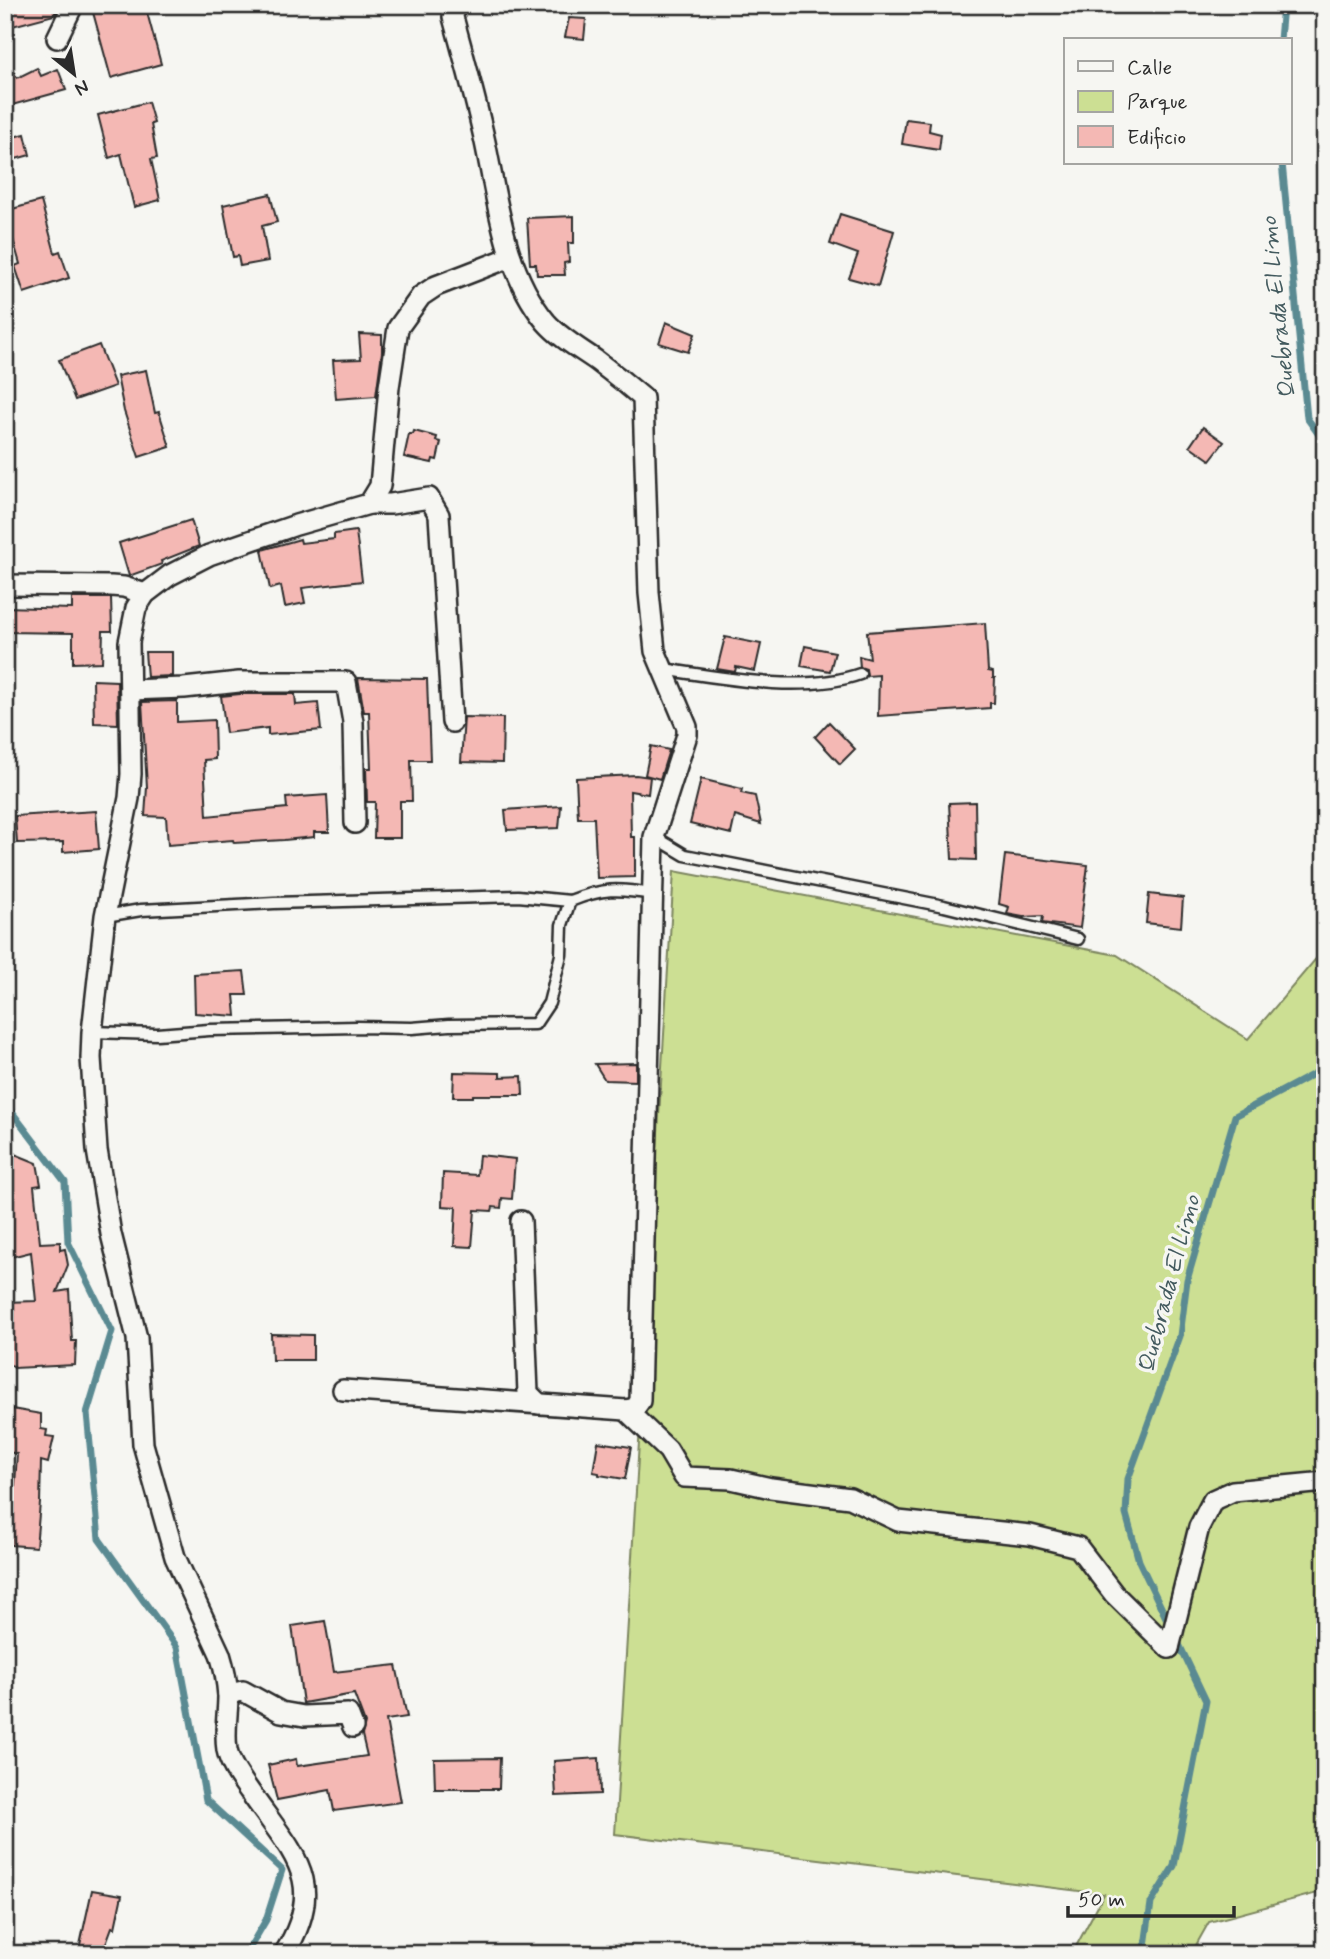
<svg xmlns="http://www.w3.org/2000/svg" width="1330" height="1959" font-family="Mynerve,sans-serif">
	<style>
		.green { fill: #ccdf93; stroke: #7c855f; stroke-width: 2 }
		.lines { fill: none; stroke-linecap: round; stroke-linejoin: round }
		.stream { stroke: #5a8a92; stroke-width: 7 }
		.building { fill: #f4b8b4; stroke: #2b2b2b; stroke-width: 2 }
		.service-casing { stroke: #2b2b2b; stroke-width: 15 }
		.minor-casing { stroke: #2b2b2b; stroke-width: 24 }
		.service { stroke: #f6f6f2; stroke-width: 10 }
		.minor { stroke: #f6f6f2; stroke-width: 19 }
		.labels { text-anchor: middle; stroke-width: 7; stroke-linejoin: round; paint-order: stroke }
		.water-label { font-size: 23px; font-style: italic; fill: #435a5e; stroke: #f6f6f2 }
	</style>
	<rect width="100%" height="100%" fill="#f6f6f2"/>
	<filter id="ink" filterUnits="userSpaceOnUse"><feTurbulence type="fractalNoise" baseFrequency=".0143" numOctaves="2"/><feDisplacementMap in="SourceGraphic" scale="14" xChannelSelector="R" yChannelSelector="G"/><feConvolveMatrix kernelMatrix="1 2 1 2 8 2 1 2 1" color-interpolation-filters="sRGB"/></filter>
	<g filter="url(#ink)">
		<!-- green -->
		<path class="green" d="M674,871L1117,955L1248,1039L1325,948V1891L1209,1922L1191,1954H1072L1104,1894L615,1834Z"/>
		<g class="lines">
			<!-- stream -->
			<g class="stream">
				<path d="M1280,40L1283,5"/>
				<path d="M1282,163L1307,418L1325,443"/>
				<path d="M5,1103L65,1182L68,1242L112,1331L87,1413L99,1539L177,1647L206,1800L282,1870L266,1920L246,1954"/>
				<path d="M1169,1624L1139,1561L1126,1514L1128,1479L1180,1336L1187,1280L1235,1116L1325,1068"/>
				<path d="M1141,1954L1144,1953L1151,1903L1174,1866L1206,1701L1176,1638"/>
			</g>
		</g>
		<!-- building -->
		<g class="building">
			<path d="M5,5H59L54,15L5,28Z"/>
			<path d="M91,5H145L161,64L111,78Z"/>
			<path d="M569,18L586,19L584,39L565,37Z"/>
			<path d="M5,58L17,78L37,68L41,76L58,69L66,90L5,107Z"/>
			<path d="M148,102L154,123L151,124L157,158L151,159L160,200L134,207L121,154L109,158L98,115Z"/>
			<path d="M906,119L930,122L929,131L941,134L939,150L902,144Z"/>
			<path d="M25,134L30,155L5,162V139Z"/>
			<path d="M270,194L277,222L262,226L268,261L240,266L238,256L233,257L223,205Z"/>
			<path d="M41,201L55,253L60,251L69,278L24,293L15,266L20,264L5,211Z"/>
			<path d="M840,214L894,231L878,286L849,278L858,254L830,244Z"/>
			<path d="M574,216V243H568L569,262L564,263L565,275H537L536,264H530L527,218Z"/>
			<path d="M666,322L695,334L688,352L659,343Z"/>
			<path d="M359,334L382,335V352L376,396L336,399L333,360L361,359Z"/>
			<path d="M99,345L115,386L75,400L59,360Z"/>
			<path d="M146,370L155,413L159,412L170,447L139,457L124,411L117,376Z"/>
			<path d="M1203,427L1224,442L1210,460L1190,446Z"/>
			<path d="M414,431L437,437L436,441L441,442L437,460L433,459L432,463L404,457L409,434H413Z"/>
			<path d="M191,520L199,546L161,561L162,564L129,576L119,543Z"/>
			<path d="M356,531L362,581L302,588L305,603L285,607L281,586L270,589L262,550L300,539L301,543L334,539V534Z"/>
			<path d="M72,598H111L112,631H103L102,662L73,663V633L5,632V607L72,609Z"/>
			<path d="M985,623L988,671L993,672V678H995L994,703H990V708L878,716L879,675L867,676L866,669L860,667L859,656L870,659L867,632Z"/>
			<path d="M725,637L761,644L755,671L736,667L735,672L717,669Z"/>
			<path d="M805,646L835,652L830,671L801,666Z"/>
			<path d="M145,652H172V676L147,677Z"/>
			<path d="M358,678L427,679L430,760H411L412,801H400V838H374L375,802H367L366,768H371L369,712H364Z"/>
			<path d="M93,680L117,681L118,724L94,723Z"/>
			<path d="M240,694H295L296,705L318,703L321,730L268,735V728L226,733L221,696Z"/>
			<path d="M177,701V722L214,720L215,759L204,760L207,816L287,808L286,798L327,795L329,832H314V837L284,840L234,843L233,840L168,845L166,817L145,816L147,787L142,702Z"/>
			<path d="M464,717L503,718L502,763L461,762Z"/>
			<path d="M829,722L855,749L840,764L815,737Z"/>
			<path d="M651,746L669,750L660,779L645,775Z"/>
			<path d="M636,775L650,777L648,794L630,791L631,837H635V877L597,878L594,818H578L576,778Z"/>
			<path d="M701,779L742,789L741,793L755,796L761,824L735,816L731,834L690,824Z"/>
			<path d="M975,802L976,860L952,859L949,803Z"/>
			<path d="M561,806L559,828L507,830L505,810Z"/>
			<path d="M96,811L99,849L63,852V842L17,843L15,816Z"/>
			<path d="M1005,855L1088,865L1080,928L1042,923L1043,916L1023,917L1007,914L1009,907L999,904Z"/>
			<path d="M1149,894L1183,898L1181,927L1146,923Z"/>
			<path d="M244,971L247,995H234L236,1016L195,1013L194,974Z"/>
			<path d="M636,1063V1081L605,1080L595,1064Z"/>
			<path d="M454,1072L500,1073V1077L522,1076L523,1095H473V1097H453Z"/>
			<path d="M5,1150L37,1163L41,1185L34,1186L40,1243L60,1242V1250L65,1249L68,1265L57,1292L69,1290L72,1341H76L75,1365L14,1368V1366L5,1364V1333H9L6,1302L36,1301L31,1252L11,1257L9,1242H5Z"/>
			<path d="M479,1155L515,1159L512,1199L502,1198L501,1208L493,1207L492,1211L475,1210L472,1247L454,1246L456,1207L442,1206L443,1173L477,1175Z"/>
			<path d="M271,1334L313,1335V1360H272Z"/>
			<path d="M12,1409L41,1414V1429L47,1430L46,1436L54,1437L48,1463L41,1461L40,1503L36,1547L11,1545L17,1454L5,1451V1442Z"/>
			<path d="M598,1442L631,1447L625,1479L599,1475V1473L593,1472Z"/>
			<path d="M325,1621L334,1672L396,1665L407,1717L386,1720L401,1802L334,1811L330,1790L277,1800L268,1765L296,1759L297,1766L367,1756L362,1735L365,1723L354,1694L303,1703L292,1626Z"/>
			<path d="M500,1758L499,1789H435L434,1759Z"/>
			<path d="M599,1758L600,1794L556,1796L554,1761Z"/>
			<path d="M92,1890L122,1895L115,1928L112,1927L102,1954H78Z"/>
		</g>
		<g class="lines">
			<!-- service casing -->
			<g class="service-casing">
				<g id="service">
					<path d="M663,669C722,678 804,694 860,674"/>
					<path d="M655,837L685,855L944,906L1078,939"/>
					<path d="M105,916L141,910L274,903L518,896L570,901"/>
					<path d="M92,1032L157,1034L209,1030L357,1027L412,1028L449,1025L535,1024L549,1003L561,955L562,925L570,901C603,888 617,888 652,894"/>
				</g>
			</g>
			<!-- minor casing -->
			<g class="minor-casing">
				<g id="minor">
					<path d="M57,38L73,5"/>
					<path d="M369,504H391L429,498L439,515L452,722"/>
					<path d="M5,585L111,586L124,587L145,594"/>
					<path d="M130,690L184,688L239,682H346L353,722L355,823"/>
					<path d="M521,1221L528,1393L539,1404"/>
					<path d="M343,1390L626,1410L635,1408L640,1401L654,837L687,735V727L655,651L649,593L643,398C628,385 613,373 597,361C580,349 560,338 546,322C504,271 498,203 485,142C476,100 464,58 453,17L455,5"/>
					<path d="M626,1410L668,1450L684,1477L731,1479L771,1488L850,1498L898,1521L1030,1535L1078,1547L1114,1594L1169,1648"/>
					<path d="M1169,1648L1199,1527L1213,1500L1233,1491L1325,1482"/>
					<path d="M228,1694L243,1691L281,1712L304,1716L348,1714L353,1727"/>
					<path d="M284,1954C330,1881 291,1852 250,1792C241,1779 230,1765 227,1750C224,1732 228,1714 228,1696C227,1682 224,1667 220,1654L175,1557L143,1444L137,1338L111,1234L97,1150L91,1058L92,1032L105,916L129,798L131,774L129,642L136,608L145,594L170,575L209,555L296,525L369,504L380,486L389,387L398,328L421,296L436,286L511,257"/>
				</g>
			</g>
			<!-- service -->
			<use href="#service" class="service"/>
			<!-- minor -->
			<use href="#minor" class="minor"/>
		</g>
	</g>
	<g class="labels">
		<!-- water labels -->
		<g class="water-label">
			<text transform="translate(1277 308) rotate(-96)" y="8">Quebrada El Limo</text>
			<text transform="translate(1168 1284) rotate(-75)" y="8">Quebrada El Limo</text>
		</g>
	</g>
	<!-- margin -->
	<rect width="1330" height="1959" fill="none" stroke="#f6f6f2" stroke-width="28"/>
	<rect x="14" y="14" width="1302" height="1931" fill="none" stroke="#2b2b2b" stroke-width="2.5" filter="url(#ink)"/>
	<!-- legend -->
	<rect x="1064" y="38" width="228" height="126" fill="#f6f6f2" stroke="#a5a5a2" stroke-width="2"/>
	<rect x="1078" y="61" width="35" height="10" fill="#f6f6f2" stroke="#a5a5a2" stroke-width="2"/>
	<text x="1127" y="74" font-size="21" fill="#2b2b2b">Calle</text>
	<rect x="1078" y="91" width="35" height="21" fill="#ccdf93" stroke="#a5a5a2" stroke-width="2"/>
	<text x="1127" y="108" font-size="21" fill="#2b2b2b">Parque</text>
	<rect x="1078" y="126" width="35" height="21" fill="#f4b8b4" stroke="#a5a5a2" stroke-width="2"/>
	<text x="1127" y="144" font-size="21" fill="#2b2b2b">Edificio</text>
	<!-- north arrow -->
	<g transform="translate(74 74) rotate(150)" stroke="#f6f6f2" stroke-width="5" paint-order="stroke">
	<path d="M0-5L12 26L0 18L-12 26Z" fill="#2b2b2b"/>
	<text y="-10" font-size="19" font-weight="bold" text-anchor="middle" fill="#2b2b2b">N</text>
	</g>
	<!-- scale -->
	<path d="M1068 1906v10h166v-10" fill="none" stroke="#2b2b2b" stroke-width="3.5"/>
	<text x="1078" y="1906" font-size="21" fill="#2b2b2b" stroke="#f6f6f2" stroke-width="5" paint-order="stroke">50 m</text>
</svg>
